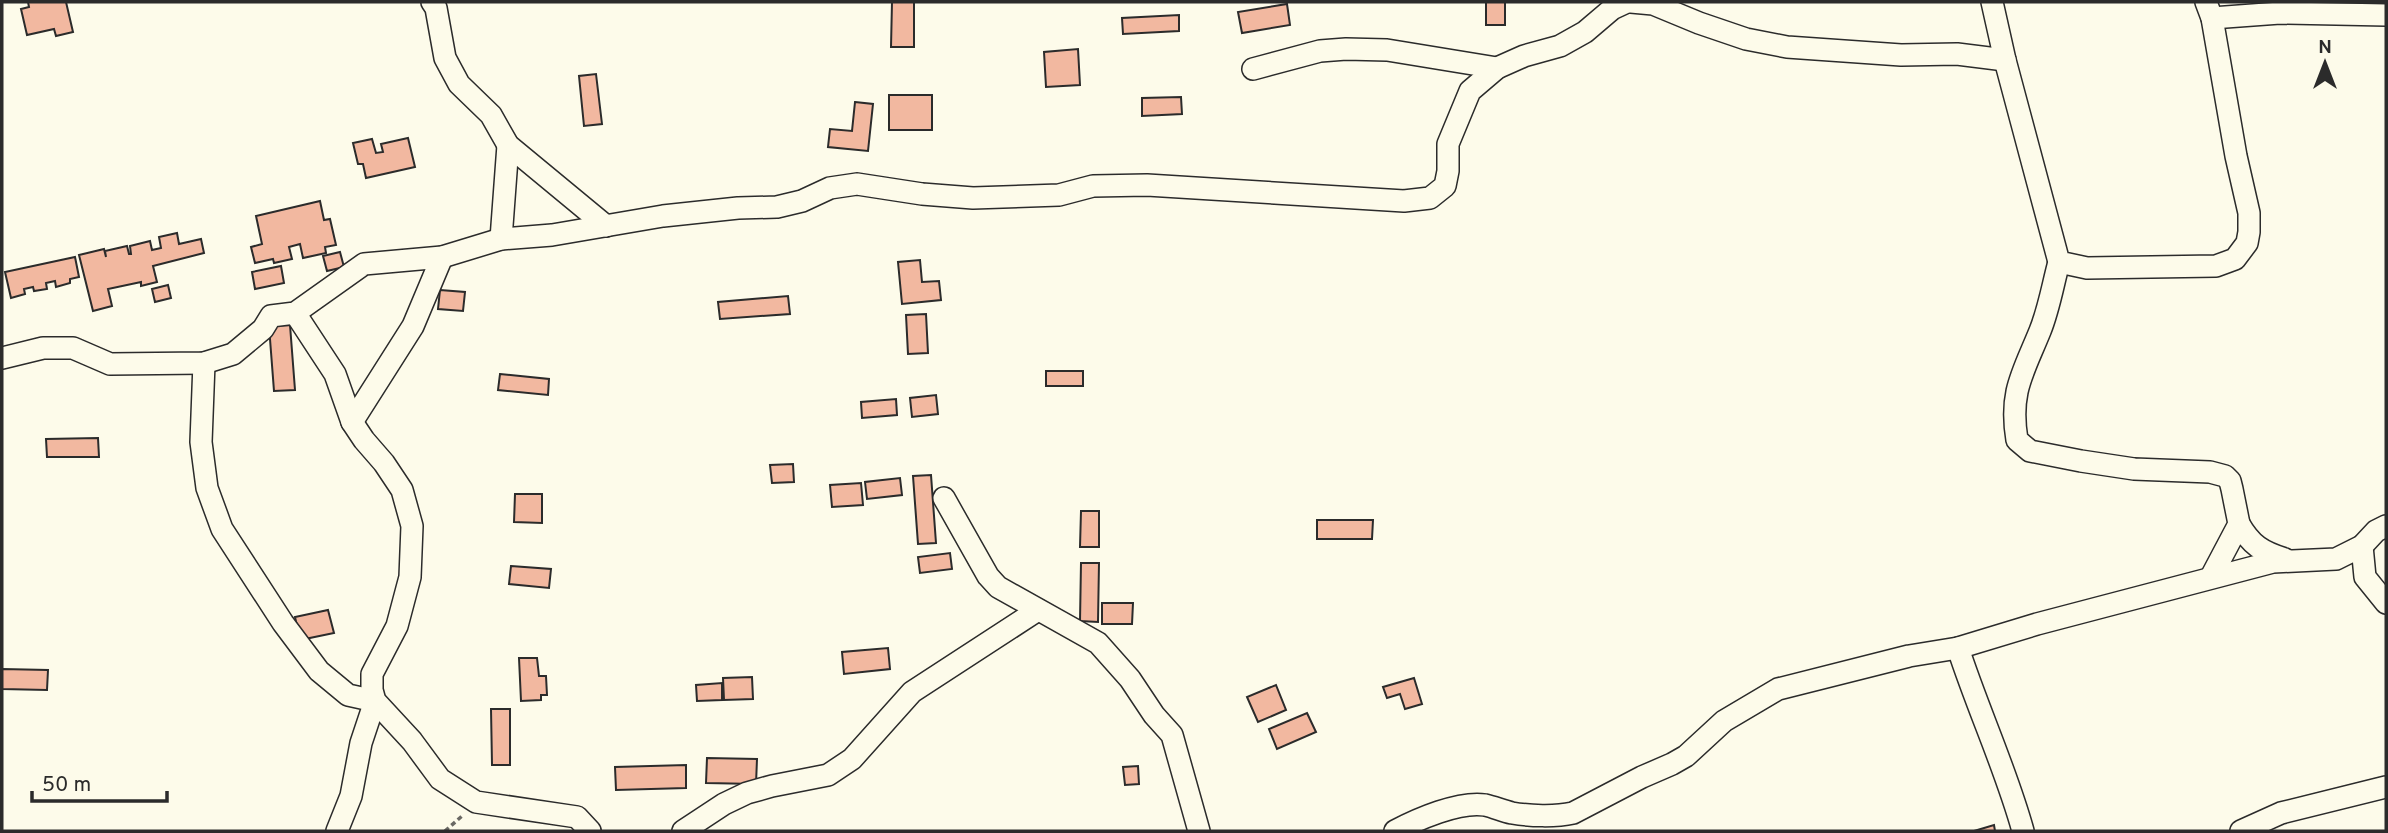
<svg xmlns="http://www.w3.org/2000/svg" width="2388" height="833" font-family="Overpass,sans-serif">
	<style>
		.building { fill: #f2b8a0; stroke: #2b2b2b; stroke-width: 2 }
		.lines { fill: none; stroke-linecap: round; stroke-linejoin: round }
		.minor-casing { stroke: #2b2b2b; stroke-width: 24 }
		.path { stroke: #6a6964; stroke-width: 3.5; stroke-dasharray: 5 3.5; stroke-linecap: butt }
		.minor { stroke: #fdfbea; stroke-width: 21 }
	</style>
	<rect width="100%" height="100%" fill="#fdfbea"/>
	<!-- building -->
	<g class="building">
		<path d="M28,2H66L73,32L56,36L54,29L27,35L21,9L29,7Z"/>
		<path d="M892,2H914V47H891Z"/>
		<rect x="1486" y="2" width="19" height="23"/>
		<path d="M1287,4L1290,25L1242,33L1238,12Z"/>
		<path d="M1179,15V31L1123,34L1122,18Z"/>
		<path d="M1078,49L1080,85L1046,87L1044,52Z"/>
		<path d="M596,74L602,124L584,126L579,76Z"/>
		<rect x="889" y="95" width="43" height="35"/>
		<path d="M1181,97L1182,114L1142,116V98Z"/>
		<path d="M855,102L873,104L868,151L828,147L830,129L852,131Z"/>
		<path d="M408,138L415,167L366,178L363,164H358L353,143L372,139L376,153L383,152L381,144Z"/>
		<path d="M320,201L324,220L330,219L336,245L325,247L326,253L303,258L300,244L289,247L292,259L274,263L273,259L255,263L251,247L262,244L256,216Z"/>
		<path d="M177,233L179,244L201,239L204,253L153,266L157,282L141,286V282L108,289L112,306L93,311L79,255L104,249L106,257L105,251L127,246L129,254H131L130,246L150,241L152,250L161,248L159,237Z"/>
		<path d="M340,252L344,267L327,271L323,256Z"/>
		<path d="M75,257L79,277L70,279V283L56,287L55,281L46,283L47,289L34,291L33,287L24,289L25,294L11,298L5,272Z"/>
		<path d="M920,260L922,282L939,281L941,300L902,304L898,262Z"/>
		<path d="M281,266L284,283L255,289L252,272Z"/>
		<path d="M168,285L171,298L155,302L152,289Z"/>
		<path d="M440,290L465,292L463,311L438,309Z"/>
		<path d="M788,296L790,314L720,319L718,302Z"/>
		<path d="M926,314L928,353L908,354L906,315Z"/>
		<path d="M290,325L295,390L274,391L269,326Z"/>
		<rect x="1046" y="371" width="37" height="15"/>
		<path d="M500,374L549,379L548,395L498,390Z"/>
		<path d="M936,395L938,414L912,417L910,398Z"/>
		<path d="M896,399L897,415L862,418L861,402Z"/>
		<path d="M98,438L99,457H47L46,439Z"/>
		<path d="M793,464L794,482L772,483L770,465Z"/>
		<path d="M931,475L936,543L918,544L913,476Z"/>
		<path d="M900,478L902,495L867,499L865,482Z"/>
		<path d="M861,483L863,505L832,507L830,485Z"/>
		<path d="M515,494H542V523L514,522Z"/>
		<path d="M1081,511H1099V547H1080Z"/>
		<path d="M1317,520H1373L1372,539H1317Z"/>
		<path d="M950,553L952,569L920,573L918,557Z"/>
		<path d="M1081,563H1099L1098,622L1080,621Z"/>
		<path d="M511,566L551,569L549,588L509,584Z"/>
		<path d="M1102,603H1133L1132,624H1102Z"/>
		<path d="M328,610L334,633L300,640L295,617Z"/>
		<path d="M888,648L890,669L844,674L842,652Z"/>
		<path d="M519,658H537L539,676H546L547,695H541V700L521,701Z"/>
		<path d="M2,669L48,670L47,690L2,689Z"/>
		<path d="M752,677L753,699L724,700L723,678Z"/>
		<path d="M1414,678L1422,704L1405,709L1400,694L1387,698L1383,687Z"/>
		<path d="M722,683V700L697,701L696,685Z"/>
		<path d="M1276,685L1286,710L1258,722L1247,697Z"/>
		<path d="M491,709H510V765H492Z"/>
		<path d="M1307,713L1316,732L1277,749L1269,729Z"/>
		<path d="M707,758L757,759L756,784L706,783Z"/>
		<path d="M686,765V788L616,790L615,767Z"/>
		<path d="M1138,766L1139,784L1125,785L1123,767Z"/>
		<path d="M1994,825L1995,831H1974Z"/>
	</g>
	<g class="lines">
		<!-- minor casing -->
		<g class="minor-casing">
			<g id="minor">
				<path d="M432,2L436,8L445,58L459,84L491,115L508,145L606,226"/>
				<path d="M1631,2L1653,4L1699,23L1746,39L1787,47L1901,55L1957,54L2005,60"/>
				<path d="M1992,2L2005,60L2059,262L2087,268L2216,266L2235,259L2247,243L2249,232V213L2236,156L2212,18L2206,2"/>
				<path d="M2212,18L2280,13L2386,15"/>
				<path d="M1253,69L1320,51L1346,49L1387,50L1497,68"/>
				<path d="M501,239L508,145"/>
				<path d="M2059,262C2053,284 2049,309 2040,331C2023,373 2009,392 2017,440L2030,451L2081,461L2134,469L2210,472L2225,476L2230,481L2232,489L2239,524L2211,577"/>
				<path d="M295,313L335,374L352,422L364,440L384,463L402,490L412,526L410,577L397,626L372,674V690L375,701L412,741L440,779L476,802L577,817L590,831"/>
				<path d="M2,358L43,348H73L110,364L204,363L233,354L263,329L271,316L295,313L364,264L442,257L501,239L552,235L663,216L738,208L777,207L802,201L830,188L857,184L922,194L973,198L1059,195L1093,186L1147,185L1404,201L1430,198L1445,186L1448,171V144L1470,91L1497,68L1524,56L1560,46L1585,32L1612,9L1627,2"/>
				<path d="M204,363L201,442L207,488L222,529L283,623L319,671L348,695L375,701L361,743L351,796L337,831"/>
				<path d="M352,422L413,326L442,257"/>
				<path d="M944,498L988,576L998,587L1098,643L1130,679L1154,715L1172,735L1199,831"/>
				<path d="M2239,524C2251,545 2262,552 2285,559"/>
				<path d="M2362,546L2365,577L2386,603"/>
				<path d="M1958,648C1978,710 2006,769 2023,831"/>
				<path d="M683,831L724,804L747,793L772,786L828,775L852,759L912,692L1038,610"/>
				<path d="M1395,831C1418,819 1459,801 1485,805C1494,807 1503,811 1512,813C1530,816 1555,817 1573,813L1642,777L1672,764L1686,756L1724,721L1778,689L1909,656L1958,648L2037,624L2273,562L2336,559L2362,546L2376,531L2386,526"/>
				<path d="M2241,831L2281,813L2386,787"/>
			</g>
		</g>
		<!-- path -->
		<path class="path" d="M445,831L462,816"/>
		<!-- minor -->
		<use href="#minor" class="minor"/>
	</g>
	<!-- border -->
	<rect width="2388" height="833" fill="none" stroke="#2b2b2b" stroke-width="7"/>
	<!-- north arrow -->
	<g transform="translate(2325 63)" stroke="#fdfbea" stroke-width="5" paint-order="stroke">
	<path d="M0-5L12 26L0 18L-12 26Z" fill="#2b2b2b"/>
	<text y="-10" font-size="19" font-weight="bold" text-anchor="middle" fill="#2b2b2b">N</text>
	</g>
	<!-- scale -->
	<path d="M32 791v10h135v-10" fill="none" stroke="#2b2b2b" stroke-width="3.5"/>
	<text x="42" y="791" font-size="21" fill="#2b2b2b" stroke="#fdfbea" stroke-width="5" paint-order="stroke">50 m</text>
</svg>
